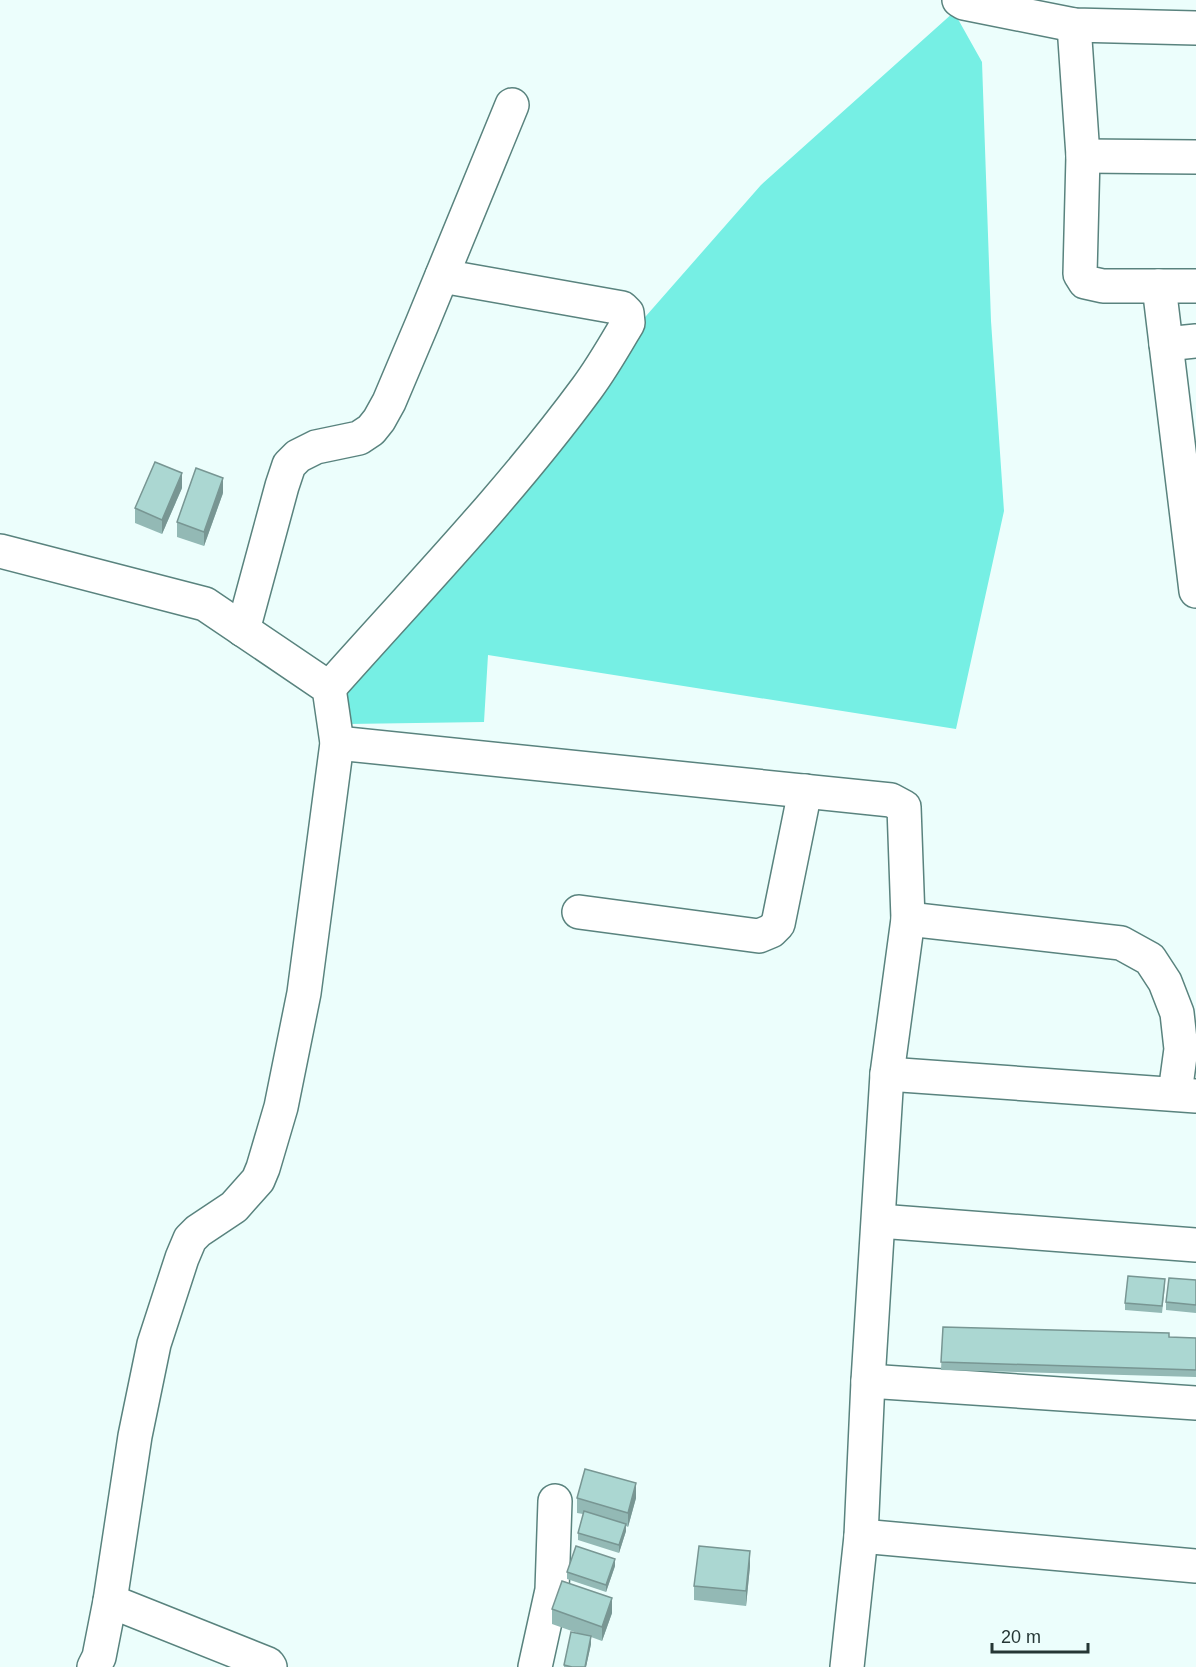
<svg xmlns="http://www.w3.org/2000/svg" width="1196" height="1667" font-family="Arial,sans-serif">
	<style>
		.green { fill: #76efe4 }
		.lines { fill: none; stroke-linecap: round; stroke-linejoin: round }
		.street-casing { stroke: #59837e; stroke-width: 36 }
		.street { stroke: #fff; stroke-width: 33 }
		.wall { fill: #93b9b5 }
		.shaded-wall { fill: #789693 }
		.building { fill: #abd7d2; stroke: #789693; stroke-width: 1.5 }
	</style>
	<rect width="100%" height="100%" fill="#ecfefc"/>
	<!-- green -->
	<path class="green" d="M954,12L982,62L991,321L1004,511L956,729L488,655L484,722L348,724L337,668L761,185Z"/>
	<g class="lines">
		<!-- street casing -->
		<g class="street-casing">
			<g id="street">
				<path d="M959,0L964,3L1074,25L1196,28"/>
				<path d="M1074,25L1083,156L1080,274L1085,282L1103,286H1196"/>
				<path d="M1083,156L1196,157"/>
				<path d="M1159,286L1196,591"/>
				<path d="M1166,344L1196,341"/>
				<path d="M0,551L205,604L329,688L337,743L304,993L281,1107L263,1168L258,1180L234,1207L198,1231L190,1239L182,1258L154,1344L135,1436L110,1601L99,1657L94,1667"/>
				<path d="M243,630L282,486L289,465L298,456L316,447L359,438L371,430L379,420L389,402L422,324L512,105"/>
				<path d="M329,688C416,590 509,494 587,388C602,368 615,345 628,323L627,313L622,308L442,276"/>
				<path d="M337,743L891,800L904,807L908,919L887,1074L868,1381L861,1536L847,1667"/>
				<path d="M579,912L759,936L771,931L778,924L805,791"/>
				<path d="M908,919L1121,943L1150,959L1165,982L1177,1013L1181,1049L1175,1093"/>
				<path d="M887,1074L1196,1096"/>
				<path d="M879,1221L1196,1245"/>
				<path d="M868,1381L1196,1403"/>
				<path d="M861,1536L1196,1566"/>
				<path d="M110,1601L268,1664L270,1667"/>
				<path d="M535,1667L552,1590L555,1501"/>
			</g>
		</g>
		<!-- street -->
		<use href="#street" class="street"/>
	</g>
	<!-- wall -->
	<g class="wall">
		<path d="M182,488L162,534L135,523V508Z"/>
		<path d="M223,493L204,546L177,537V522Z"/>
		<path d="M1196,1280V1313L1166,1310V1302Z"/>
		<path d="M1165,1286L1162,1313L1125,1310V1303Z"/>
		<path d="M943,1327L1196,1338V1377L941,1370Z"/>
		<path d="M577,1498H636L628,1527L626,1526V1531L619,1553L578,1540V1533L583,1514L577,1513Z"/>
		<path d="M615,1566L606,1592L567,1579V1572Z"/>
		<path d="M750,1566L746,1606L694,1600V1586Z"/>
		<path d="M552,1609L612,1613L602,1641L591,1637V1644L586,1667H564V1665L583,1635L552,1624Z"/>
	</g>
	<!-- shaded-wall -->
	<g class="shaded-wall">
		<path d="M182,473V488L162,534V520Z"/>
		<path d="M223,478V493L204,546V532Z"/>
		<path d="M636,1483V1498L628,1527V1513Z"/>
		<path d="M626,1524V1531L619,1553V1545Z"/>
		<path d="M750,1551V1566L746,1606V1591Z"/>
		<path d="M615,1559V1566L606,1592V1585Z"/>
		<path d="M612,1598V1613L602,1641V1627Z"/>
		<path d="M591,1636V1644L586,1667H585Z"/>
	</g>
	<!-- building -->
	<g class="building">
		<path d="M155,462L182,473L162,520L135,508Z"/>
		<path d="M196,468L223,478L204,532L177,522Z"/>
		<path d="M1128,1276L1165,1279L1162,1306L1125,1303Z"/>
		<path d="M1169,1278L1196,1280V1305L1166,1302Z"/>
		<path d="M943,1327L1169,1333V1337L1196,1338V1370L941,1362Z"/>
		<path d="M585,1469L636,1483L628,1513L577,1498Z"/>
		<path d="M584,1511L626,1524L619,1545L578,1533Z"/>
		<path d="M576,1546L615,1559L606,1585L567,1572Z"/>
		<path d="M699,1546L750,1551L746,1591L694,1586Z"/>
		<path d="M562,1581L612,1598L602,1627L552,1609Z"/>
		<path d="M571,1632L591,1636L585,1667H572L564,1665Z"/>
	</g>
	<!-- scale -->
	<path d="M992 1643v9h96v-9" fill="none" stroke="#253735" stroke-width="3"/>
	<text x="1001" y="1643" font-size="18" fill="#253735" stroke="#ecfefc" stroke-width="4.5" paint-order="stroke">20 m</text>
</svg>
